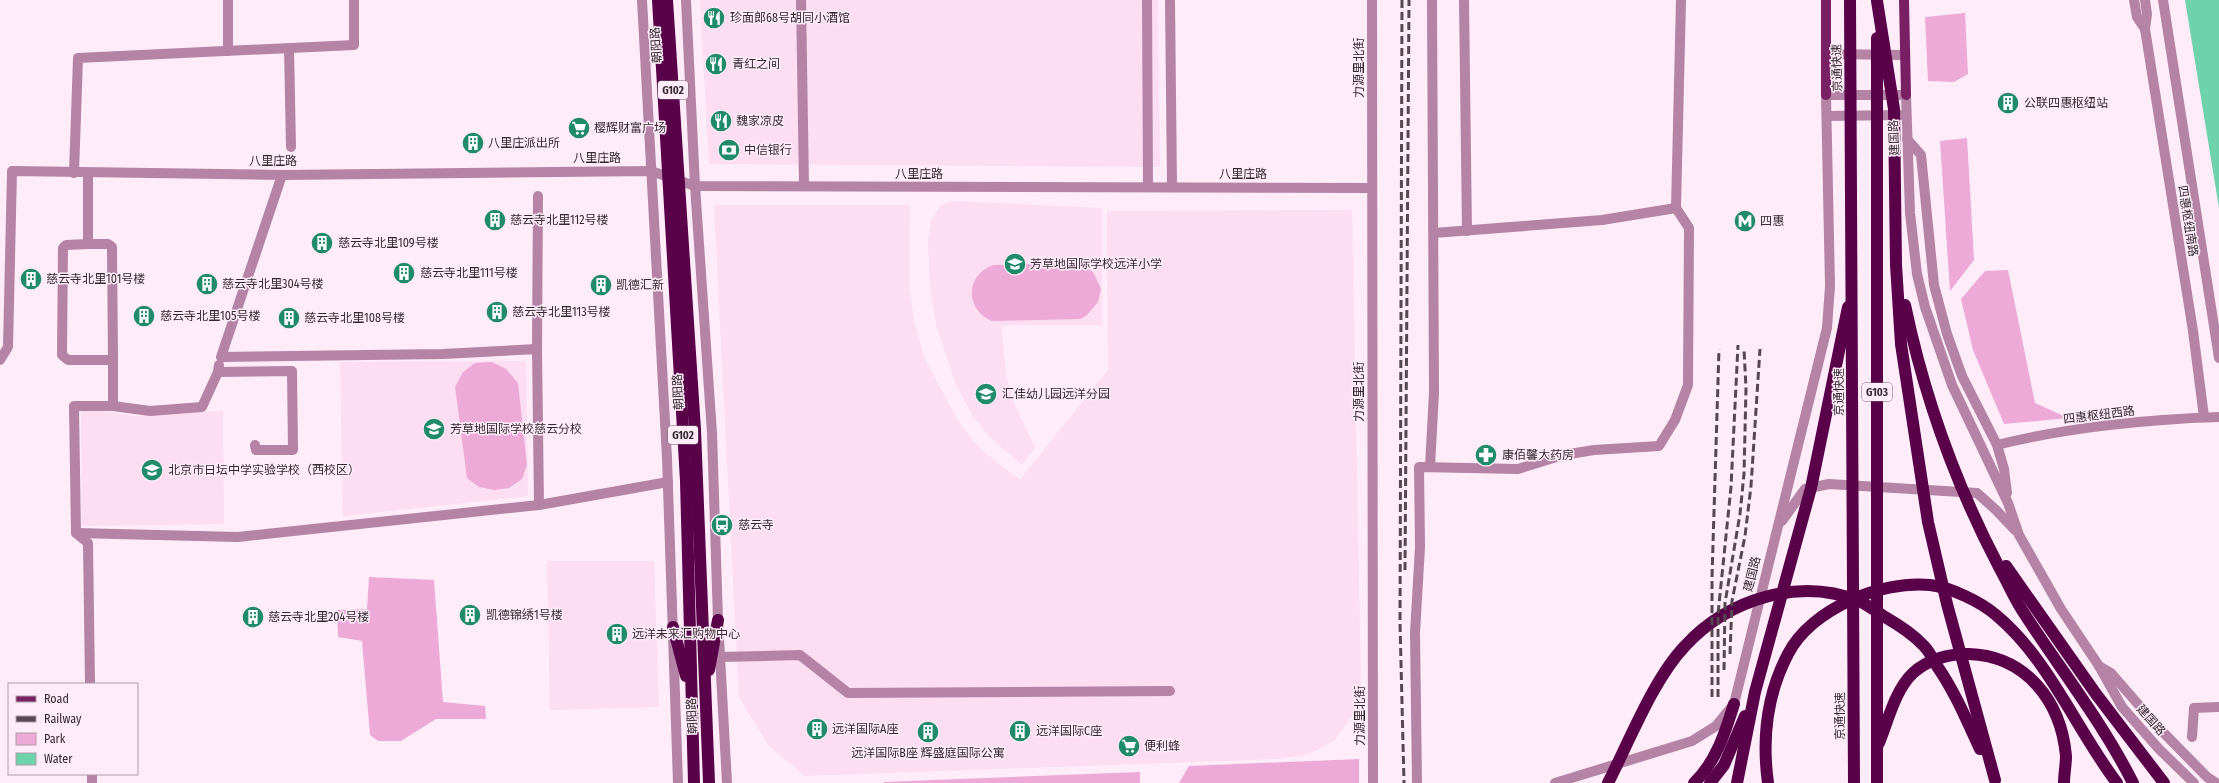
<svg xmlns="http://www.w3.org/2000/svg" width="2219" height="783" font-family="'Fira Sans Condensed','Noto Sans SC',sans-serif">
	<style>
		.built { fill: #fcddf1 }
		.green { fill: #edaad8 }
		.water { fill: #6ed2ac }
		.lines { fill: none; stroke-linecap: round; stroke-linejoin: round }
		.minor { stroke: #b583a6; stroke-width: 10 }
		.major { stroke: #792065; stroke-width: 10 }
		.highway { stroke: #590149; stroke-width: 12 }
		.rail { stroke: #544950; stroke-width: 3; stroke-dasharray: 8 4; stroke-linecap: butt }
		.labels { text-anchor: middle; stroke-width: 3; stroke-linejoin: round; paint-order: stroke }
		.shield { fill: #feecf8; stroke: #70646c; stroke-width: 1 }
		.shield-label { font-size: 11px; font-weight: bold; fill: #332a30 }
		.poi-label { font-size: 12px; fill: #332a30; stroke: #feecf8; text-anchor: start }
		.street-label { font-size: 12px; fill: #332a30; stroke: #feecf8 }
	</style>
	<rect width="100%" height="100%" fill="#feecf8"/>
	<!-- built -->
	<g class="built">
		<path d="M700,0H1158L1160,167L709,164Z"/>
		<path d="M953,201L1102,208V325H1001L1006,375L1013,401L1035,447L1022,465L992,439L973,416L957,387L936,324L930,285L928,242L931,221L940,206Z"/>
		<path d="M714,205H910L909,286L914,321L924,357L957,420L980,449L1020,480L1108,370L1107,211L1352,210L1361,688L1353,714L1334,741L1309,754L1279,759L805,776L768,745L739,697Z"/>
		<path d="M526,361L528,496L343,516L340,362Z"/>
		<path d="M81,411L111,412L132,416L223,411L224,524L82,526Z"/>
		<path d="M547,561H654L659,707L550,710Z"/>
	</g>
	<!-- green -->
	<g class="green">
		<path d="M1965,13L1968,74L1954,82L1928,81L1925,17Z"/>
		<path d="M1967,138L1974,260L1950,291L1940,141Z"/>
		<path d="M1078,263L1093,272L1101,289L1098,302L1086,316L1080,319L992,321C965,310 965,275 993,265Z"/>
		<path d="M2008,270L2035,403L2068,418L2004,424L1973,350L1961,299L1985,271Z"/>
		<path d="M492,362L506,369L518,383L527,465L522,479L509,488L494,490L479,487L467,478L455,387L463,372L475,363Z"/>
		<path d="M369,577L434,580L443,702L485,706L486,719H436L401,741H378L370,735L362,641L338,637L337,610L367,609Z"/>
		<path d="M1359,759V783H1179L1189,766Z"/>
		<path d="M1140,772V783H884V782Z"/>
	</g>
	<!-- water -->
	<path class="water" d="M2185,0H2219V208Z"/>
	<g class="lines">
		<!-- minor -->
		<g class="minor">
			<path d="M642,0L667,458L678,783"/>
			<path d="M686,0L695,186L712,433L718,620L727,783"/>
			<path d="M801,0L804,186"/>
			<path d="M1147,0L1148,187"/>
			<path d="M1170,0L1172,187"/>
			<path d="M1372,0L1373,783"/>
			<path d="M1464,0L1467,231"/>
			<path d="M2134,0L2137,17L2145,29"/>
			<path d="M2145,0L2147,14L2145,29L2193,331L2204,417"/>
			<path d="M2163,0L2219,358"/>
			<path d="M289,48L291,147"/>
			<path d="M228,51V0"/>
			<path d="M1827,54L1905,55"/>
			<path d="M1827,116L1901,115"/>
			<path d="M1907,139L1921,155L1934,285L1947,334L1962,376L1997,445L2004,469L2007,493"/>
			<path d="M74,173L78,58L354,45V0"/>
			<path d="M88,173V244L66,245L63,248L62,355L68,360H113V406"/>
			<path d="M282,175L221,357L443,354L537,349L539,505"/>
			<path d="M1434,233L1602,220L1676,208"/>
			<path d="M88,244H108L112,247L113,360"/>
			<path d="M537,349L538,196"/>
			<path d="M0,360L8,347L12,171L282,175L651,171L695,186L1372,188"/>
			<path d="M219,365L218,372L292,371L293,450H256L255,445"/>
			<path d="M1997,445C2064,428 2149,419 2219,417"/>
			<path d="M1430,467L1434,392L1432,0"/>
			<path d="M1782,521L1805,489L1829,484L1977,493L1996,510L2015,530"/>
			<path d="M76,533L238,537L539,505L668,482"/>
			<path d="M720,657L800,655L848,693L1170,691"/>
			<path d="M2099,666L2122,707L2159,749L2194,783"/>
			<path d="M90,684L88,543L76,533L74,406H113L150,411L202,407L218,372"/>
			<path d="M2192,737L2194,708L2219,707"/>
			<path d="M92,774V783"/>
			<path d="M1417,783L1415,633L1420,547L1419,467L1518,469L1563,455L1594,450L1659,446L1675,420L1688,385L1689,228L1676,208L1681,0"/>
			<path d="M1555,783L1692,741L1716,726L1734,704L1827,328L1830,286L1826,95H1906L1910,213L1917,274L1925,307L1952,385L2008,503L2019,535L2061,609L2099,666L2111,673L2157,726L2207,777L2216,783"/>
		</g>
		<!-- major -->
		<g class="major">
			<path d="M1826,0V95"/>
			<path d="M1904,0L1906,95"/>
		</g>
		<!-- highway -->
		<g class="highway">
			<path d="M658,0L686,481L694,783"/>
			<path d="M667,0L695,430L709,783"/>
			<path d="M1850,0L1854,783"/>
			<path d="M1877,1L1894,109L1896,265L1901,344L1928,522L1947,604L1995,780"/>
			<path d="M1905,305C1924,396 1956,485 1999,567C2007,581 2013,596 2022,610C2059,668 2102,721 2133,783"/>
			<path d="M2006,566L2096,694L2164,783"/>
			<path d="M673,627L686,676"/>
			<path d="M709,670L718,620"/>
			<path d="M1879,743C1888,721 1895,690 1913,673C1927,660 1950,653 1969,654C2026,656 2061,701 2066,756C2066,765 2064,774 2064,783"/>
			<path d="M1608,783C1629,742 1654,678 1685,646C1728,599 1799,577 1859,601C1868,605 1877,612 1885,617C1899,625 1913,634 1924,646C1929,651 1933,659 1937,666C1955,692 1967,721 1980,749"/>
			<path d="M1694,783C1716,762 1725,733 1734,704"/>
			<path d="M1710,783L1724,765L1745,716"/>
			<path d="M1737,783L1755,692L1811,488L1848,307"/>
			<path d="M1768,783C1762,739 1767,694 1788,654C1811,609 1881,580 1930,585C1950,587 1981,602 1996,615C2049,659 2076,729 2117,783"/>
			<path d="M1877,783V38"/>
		</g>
		<!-- rail -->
		<g class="rail">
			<path d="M1402,0L1400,623L1404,783"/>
			<path d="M1405,570L1409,0"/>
			<path d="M1730,654L1732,601L1745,536L1751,486L1760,349"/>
			<path d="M1724,670L1725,603L1740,514L1744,474L1746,388L1744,349"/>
			<path d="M1712,697V577L1719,349"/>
			<path d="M1718,697V614L1731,487L1738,345"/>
		</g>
	</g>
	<!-- icons -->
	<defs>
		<g id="restaurant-disc" transform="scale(1.15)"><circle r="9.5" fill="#1f8b69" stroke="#feecf8"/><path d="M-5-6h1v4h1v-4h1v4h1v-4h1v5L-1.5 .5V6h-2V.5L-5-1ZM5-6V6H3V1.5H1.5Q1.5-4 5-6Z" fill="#fff"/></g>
		<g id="building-disc" transform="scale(1.15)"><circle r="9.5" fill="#1f8b69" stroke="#feecf8"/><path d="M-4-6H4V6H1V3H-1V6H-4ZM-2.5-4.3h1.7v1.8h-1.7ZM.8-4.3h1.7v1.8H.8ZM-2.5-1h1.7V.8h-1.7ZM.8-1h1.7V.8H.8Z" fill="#fff"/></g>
		<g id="supermarket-disc" transform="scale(1.15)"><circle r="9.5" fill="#1f8b69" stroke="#feecf8"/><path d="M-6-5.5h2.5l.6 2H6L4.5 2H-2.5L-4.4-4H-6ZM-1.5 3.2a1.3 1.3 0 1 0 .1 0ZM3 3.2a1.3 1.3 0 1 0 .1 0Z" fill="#fff"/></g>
		<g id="bank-disc" transform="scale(1.15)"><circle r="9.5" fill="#1f8b69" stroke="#feecf8"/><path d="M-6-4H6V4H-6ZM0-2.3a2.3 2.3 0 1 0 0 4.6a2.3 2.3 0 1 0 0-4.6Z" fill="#fff"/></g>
		<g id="metro-disc" transform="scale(1.15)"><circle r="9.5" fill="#1f8b69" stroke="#feecf8"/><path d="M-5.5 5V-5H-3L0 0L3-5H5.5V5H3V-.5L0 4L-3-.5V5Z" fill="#fff"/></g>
		<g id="school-disc" transform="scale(1.15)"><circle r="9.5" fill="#1f8b69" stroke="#feecf8"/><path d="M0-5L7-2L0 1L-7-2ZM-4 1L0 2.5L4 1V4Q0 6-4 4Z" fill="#fff"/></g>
		<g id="pharmacy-disc" transform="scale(1.15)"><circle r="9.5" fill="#1f8b69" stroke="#feecf8"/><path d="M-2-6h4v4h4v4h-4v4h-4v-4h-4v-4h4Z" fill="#fff"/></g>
		<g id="bus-disc" transform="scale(1.15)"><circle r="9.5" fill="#1f8b69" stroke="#feecf8"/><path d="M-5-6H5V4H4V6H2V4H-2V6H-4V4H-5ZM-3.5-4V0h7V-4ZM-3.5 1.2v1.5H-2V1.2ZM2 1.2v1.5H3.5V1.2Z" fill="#fff"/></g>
	</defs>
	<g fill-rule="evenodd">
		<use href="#restaurant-disc" x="714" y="18"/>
		<use href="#restaurant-disc" x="716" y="64"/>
		<use href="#building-disc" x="2008" y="103"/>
		<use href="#restaurant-disc" x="721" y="121"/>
		<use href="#supermarket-disc" x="579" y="128"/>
		<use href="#building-disc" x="473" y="143"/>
		<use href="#bank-disc" x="729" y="150"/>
		<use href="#building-disc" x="495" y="220"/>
		<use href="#metro-disc" x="1745" y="221"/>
		<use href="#building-disc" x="322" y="243"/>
		<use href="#school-disc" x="1015" y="264"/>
		<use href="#building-disc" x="404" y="273"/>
		<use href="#building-disc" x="31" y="279"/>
		<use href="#building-disc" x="207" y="284"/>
		<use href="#building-disc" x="601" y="285"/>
		<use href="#building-disc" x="497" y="312"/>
		<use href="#building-disc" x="144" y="316"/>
		<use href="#building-disc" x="289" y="318"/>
		<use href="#school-disc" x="986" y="394"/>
		<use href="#school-disc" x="434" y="429"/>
		<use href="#pharmacy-disc" x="1486" y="455"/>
		<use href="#school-disc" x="152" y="470"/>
		<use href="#bus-disc" x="722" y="525"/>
		<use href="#building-disc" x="470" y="615"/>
		<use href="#building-disc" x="253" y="617"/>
		<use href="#building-disc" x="617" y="634"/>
		<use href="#building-disc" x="817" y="729"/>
		<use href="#building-disc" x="1020" y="731"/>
		<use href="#building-disc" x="928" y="732"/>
		<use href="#supermarket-disc" x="1129" y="746"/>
	</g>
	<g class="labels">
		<!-- shield labels -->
		<g class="shield">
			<rect x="658" y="81" width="30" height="18" rx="3"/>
			<rect x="1862" y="383" width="30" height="18" rx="3"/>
			<rect x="668" y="426" width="30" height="18" rx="3"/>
		</g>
		<g class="shield-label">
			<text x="673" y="94">G102</text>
			<text x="1877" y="396">G103</text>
			<text x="683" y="439">G102</text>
		</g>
		<!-- poi labels -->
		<g class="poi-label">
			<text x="730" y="22">珍面郎68号胡同小酒馆</text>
			<text x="732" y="68">青红之间</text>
			<text x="2024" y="107">公联四惠枢纽站</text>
			<text x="736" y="125">魏家凉皮</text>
			<text x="594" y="132">樱辉财富广场</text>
			<text x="488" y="147">八里庄派出所</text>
			<text x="744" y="154">中信银行</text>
			<text x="510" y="224">慈云寺北里112号楼</text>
			<text x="1760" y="225">四惠</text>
			<text x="338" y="247">慈云寺北里109号楼</text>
			<text x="1030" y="268">芳草地国际学校远洋小学</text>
			<text x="420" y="277">慈云寺北里111号楼</text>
			<text x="46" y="283">慈云寺北里101号楼</text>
			<text x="222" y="288">慈云寺北里304号楼</text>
			<text x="616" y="289">凯德汇新</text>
			<text x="512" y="316">慈云寺北里113号楼</text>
			<text x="160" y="320">慈云寺北里105号楼</text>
			<text x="304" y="322">慈云寺北里108号楼</text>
			<text x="1002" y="398">汇佳幼儿园远洋分园</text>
			<text x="450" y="433">芳草地国际学校慈云分校</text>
			<text x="1502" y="459">康佰馨大药房</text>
			<text x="168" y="474">北京市日坛中学实验学校（西校区）</text>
			<text x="738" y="529">慈云寺</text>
			<text x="486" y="619">凯德锦绣1号楼</text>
			<text x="268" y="621">慈云寺北里204号楼</text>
			<text x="632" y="638">远洋未来汇购物中心</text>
			<text x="832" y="733">远洋国际A座</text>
			<text x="1036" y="735">远洋国际C座</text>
			<text x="1144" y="750">便利蜂</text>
			<text x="928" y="757" text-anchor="middle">远洋国际B座 辉盛庭国际公寓</text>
		</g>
		<!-- street labels -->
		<g class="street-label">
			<text transform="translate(656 45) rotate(-94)" y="4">朝阳路</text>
			<text transform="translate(1359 68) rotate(-90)" y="4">力源里北街</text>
			<text transform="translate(1837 68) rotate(-91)" y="4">京通快速</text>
			<text transform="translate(1894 138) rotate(-92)" y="4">建国路</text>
			<text x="597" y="162">八里庄路</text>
			<text x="273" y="165">八里庄路</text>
			<text x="919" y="178">八里庄路</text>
			<text x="1243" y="178">八里庄路</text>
			<text transform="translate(2188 221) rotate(81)" y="4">四惠枢纽南路</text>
			<text transform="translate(678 392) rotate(-93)" y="4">朝阳路</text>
			<text transform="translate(1359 392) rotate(-90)" y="4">力源里北街</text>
			<text transform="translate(1839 392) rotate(-90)" y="4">京通快速</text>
			<text transform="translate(2099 415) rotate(-7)" y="4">四惠枢纽西路</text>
			<text transform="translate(1752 574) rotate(-76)" y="4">建国路</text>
			<text transform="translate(692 716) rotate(-93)" y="4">朝阳路</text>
			<text transform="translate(1360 716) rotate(-90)" y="4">力源里北街</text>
			<text transform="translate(1840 716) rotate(-90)" y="4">京通快速</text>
			<text transform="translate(2151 720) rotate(48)" y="4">建国路</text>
		</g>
	</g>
	<!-- legend -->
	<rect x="8" y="683" width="130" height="92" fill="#feecf8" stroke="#ad9ea8"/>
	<rect x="16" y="696" width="20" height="6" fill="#792065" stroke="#ad9ea8"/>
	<text x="44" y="703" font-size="12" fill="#332a30">Road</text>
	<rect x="16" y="716" width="20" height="6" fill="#544950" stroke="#ad9ea8"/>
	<text x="44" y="723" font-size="12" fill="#332a30">Railway</text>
	<rect x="16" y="733" width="20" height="12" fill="#edaad8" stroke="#ad9ea8"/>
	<text x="44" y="743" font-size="12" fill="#332a30">Park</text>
	<rect x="16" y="753" width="20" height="12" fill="#6ed2ac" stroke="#ad9ea8"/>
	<text x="44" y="763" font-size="12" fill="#332a30">Water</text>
</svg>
